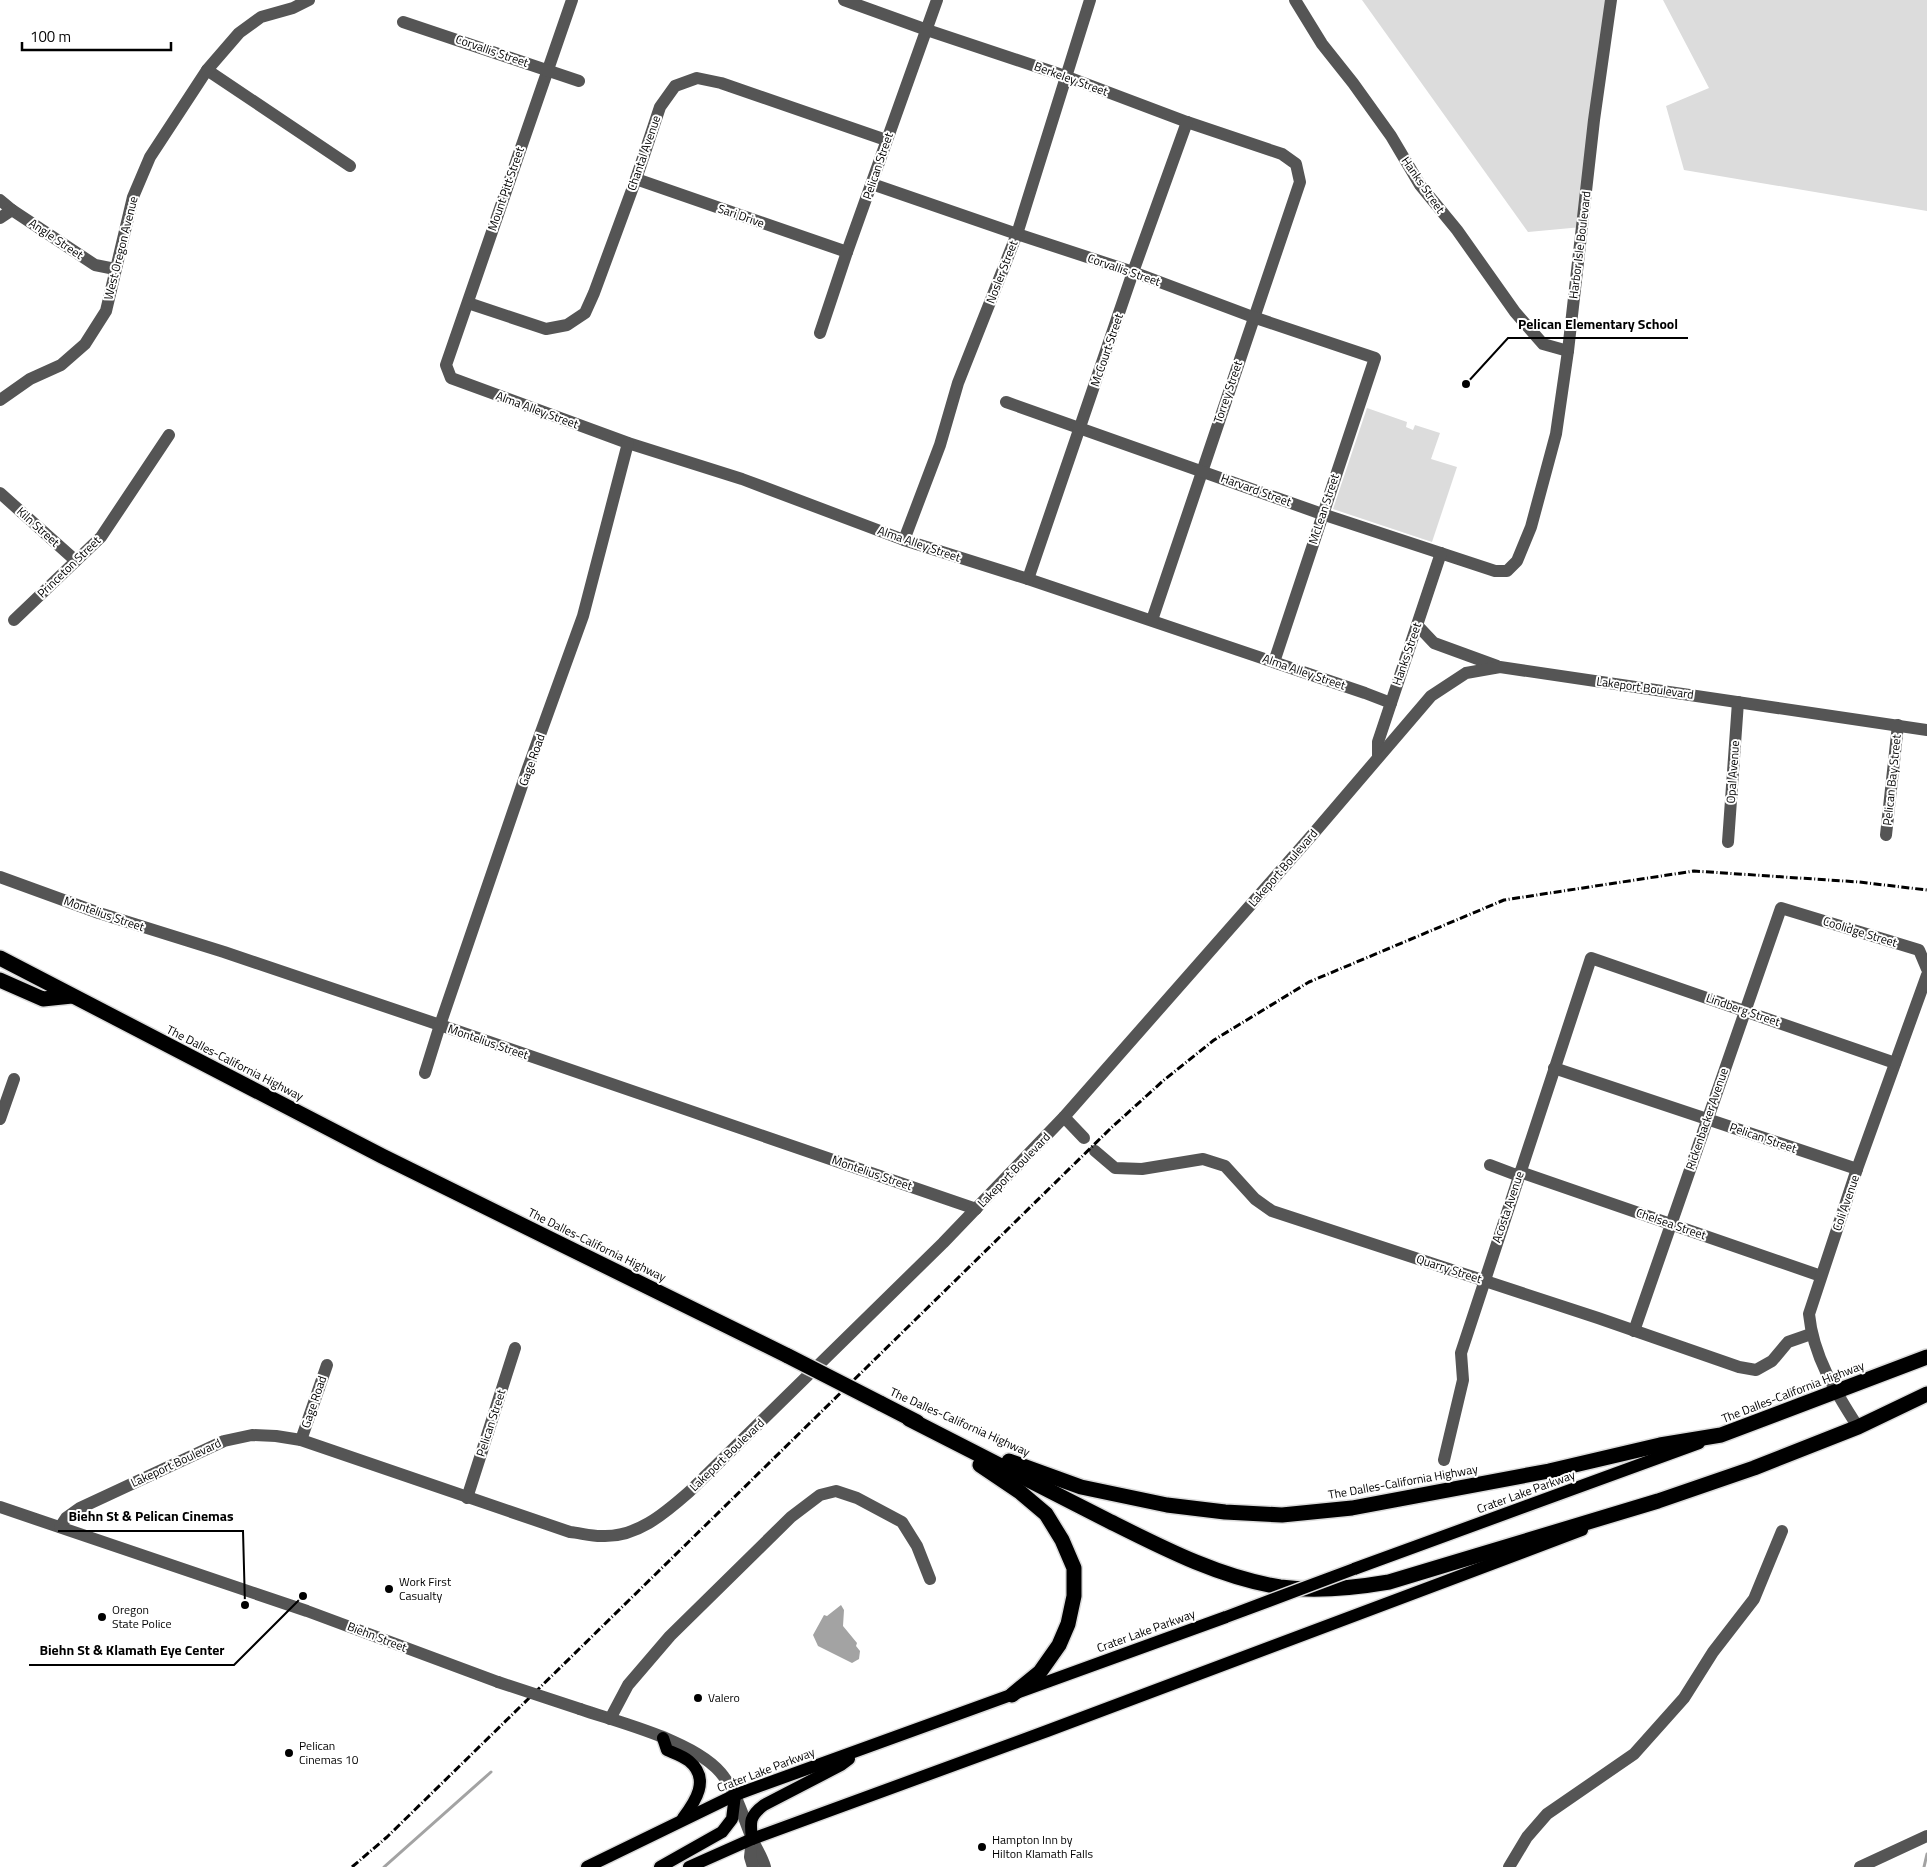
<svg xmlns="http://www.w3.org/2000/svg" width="1927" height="1867" font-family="'Titillium Web',sans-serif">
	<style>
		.green { fill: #dcdcdc }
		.water { fill: #a3a3a3 }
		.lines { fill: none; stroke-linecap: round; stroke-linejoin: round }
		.stream { stroke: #a3a3a3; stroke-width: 3 }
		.major-casing { stroke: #dbdbdb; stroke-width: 15 }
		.highway-casing { stroke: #dbdbdb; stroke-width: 18 }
		.minor { stroke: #555; stroke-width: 12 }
		.major { stroke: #000; stroke-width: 12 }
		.highway { stroke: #000; stroke-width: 15 }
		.rail { stroke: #000; stroke-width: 3; stroke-dasharray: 8 2.5 1 2.5; stroke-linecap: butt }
		.major-bridge-casing { stroke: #dbdbdb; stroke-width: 15; stroke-linecap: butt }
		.highway-bridge-casing { stroke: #dbdbdb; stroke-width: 18; stroke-linecap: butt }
		.minor-bridge { stroke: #555; stroke-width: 12 }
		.major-bridge { stroke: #000; stroke-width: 12 }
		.highway-bridge { stroke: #000; stroke-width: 15 }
		.poi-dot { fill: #000; stroke: #fff; stroke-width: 2 }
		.labels { text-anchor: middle; stroke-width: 4; stroke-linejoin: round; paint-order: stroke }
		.street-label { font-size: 12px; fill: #000; stroke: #fff }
		.poi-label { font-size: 12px; fill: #000; stroke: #fff; text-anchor: start }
		.leader { fill: none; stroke: #000; stroke-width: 2 }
		.callout-dot { fill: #000; stroke: #fff; stroke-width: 2 }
		.callout-label { font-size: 14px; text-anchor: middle; font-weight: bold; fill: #000; stroke: #fff; stroke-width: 4; stroke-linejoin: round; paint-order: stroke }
	</style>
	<rect width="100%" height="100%" fill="#fff"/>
	<!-- green -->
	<g class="green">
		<path d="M1362,0H1611L1582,227L1528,232Z"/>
		<path d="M1663,0H1927V211L1684,170L1666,106L1709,88Z"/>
		<path d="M1367,408L1407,422L1406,427L1413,430L1415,425L1440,433L1431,459L1457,467L1432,542L1333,509Z"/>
	</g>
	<!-- water -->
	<path class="water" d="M841,1605L844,1610L843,1626L857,1643L856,1646L860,1651L859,1659L852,1663L818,1646L813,1635L824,1615L827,1616Z"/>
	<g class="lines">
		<!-- stream -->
		<g class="stream">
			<path d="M384,1867L491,1772"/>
			<path d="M1924,1867L1927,1854"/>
		</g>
		<!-- major casing -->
		<g class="major-casing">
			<g id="major">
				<path d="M1354,1569L1699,1443"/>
				<path d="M663,1738L667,1750C674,1753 683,1756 689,1761C711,1779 695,1802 683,1818"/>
				<path d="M752,1839C750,1822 749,1816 764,1805L841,1765L849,1759"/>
				<path d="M587,1867L735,1795L1226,1617"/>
				<path d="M660,1867L722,1832L732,1819L735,1795"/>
				<path d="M689,1867L752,1839L1047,1731L1582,1530"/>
			</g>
		</g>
		<!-- highway casing -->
		<g class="highway-casing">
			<g id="highway">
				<path d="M0,958L382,1156L788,1356"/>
				<path d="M0,980L43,999L72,996"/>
				<path d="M880,1403L917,1422"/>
				<path d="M909,1419C974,1452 1039,1486 1105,1519C1161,1547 1218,1577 1280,1587C1317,1592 1354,1588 1389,1582L1658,1501L1754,1468L1858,1427L1927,1394"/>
				<path d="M1009,1461L1081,1487L1167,1505L1225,1512L1282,1515L1352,1508L1549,1471L1660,1445L1721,1435L1927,1357"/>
				<path d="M980,1465L1020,1492L1046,1514L1062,1540L1074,1568V1596L1068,1624L1059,1645L1040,1672L1012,1695"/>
			</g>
		</g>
		<!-- minor -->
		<g class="minor">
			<path d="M572,0L446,365L451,378L628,443L742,479L904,540L1028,579L1365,693L1391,703"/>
			<path d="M844,0L927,30L1065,76L1187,122L1282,154L1296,164L1300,182L1152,620"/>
			<path d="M1295,0L1322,44L1353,83L1391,136L1420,185L1457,230L1515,312L1543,344L1568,351"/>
			<path d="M403,22L579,81"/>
			<path d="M207,70L350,166"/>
			<path d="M636,179L847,252"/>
			<path d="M872,184L1017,234L1133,272L1253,317L1375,358L1274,662"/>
			<path d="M0,200L12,210L95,265L115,269"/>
			<path d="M0,218L12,210"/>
			<path d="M468,303L546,329L567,325L585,313L594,293L636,179L660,107L675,86L697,78L721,83L886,140"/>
			<path d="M820,333L847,252L937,0"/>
			<path d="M0,400L30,379L61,365L85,344L106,311L133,197L150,157L207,70L239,33L261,17L293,8L309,0"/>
			<path d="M1006,402L1322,514L1495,571H1507L1517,561L1531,527L1556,434L1568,351L1594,120L1611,0"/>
			<path d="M0,493L75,560"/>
			<path d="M904,540L940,445L958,383L1017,234L1090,0"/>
			<path d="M1028,579L1133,272L1187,122"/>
			<path d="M14,620L101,537L169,435"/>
			<path d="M1417,625L1434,643L1497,666"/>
			<path d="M1378,756V742L1441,553"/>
			<path d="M1886,835L1898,725"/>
			<path d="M1728,842L1738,702"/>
			<path d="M0,877L99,913L224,952L440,1025L976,1209"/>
			<path d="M1554,1068L1857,1169"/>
			<path d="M425,1073L440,1025L528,768L583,616L628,443"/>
			<path d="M1064,1117L1084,1138"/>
			<path d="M0,1119L14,1079"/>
			<path d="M1095,1151L1115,1168L1142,1169L1203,1159L1225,1166L1255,1199L1272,1211L1598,1318L1739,1367L1756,1370L1772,1361L1788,1342L1811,1334"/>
			<path d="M1490,1165L1519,1176"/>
			<path d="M1520,1172L1821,1276"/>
			<path d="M1634,1331L1781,908L1919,950L1927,969"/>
			<path d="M1858,1427C1836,1393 1813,1356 1809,1314L1857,1169L1927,975"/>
			<path d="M301,1440L327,1365"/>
			<path d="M1444,1460L1463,1380L1461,1353L1591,958L1895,1063"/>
			<path d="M467,1498L515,1348"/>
			<path d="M0,1507L307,1611L498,1682"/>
			<path d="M60,1527L66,1518L80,1508L224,1441L252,1435L276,1436L301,1440L570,1532C580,1533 591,1536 601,1536C636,1538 664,1514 689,1492L943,1243L1064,1117L1313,834L1431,696L1466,673L1500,667L1927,730"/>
			<path d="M580,1709C620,1723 700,1742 724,1777C737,1795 743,1816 751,1836C755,1847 762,1856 765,1867"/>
			<path d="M610,1719L628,1685L670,1636L791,1517L820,1495L836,1491L857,1498L902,1522L917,1546L930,1579"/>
			<path d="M752,1839L750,1857L753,1867"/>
			<path d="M1509,1867L1527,1837L1547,1814L1634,1754L1684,1698L1713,1652L1754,1599L1782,1531"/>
			<path d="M1860,1867L1927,1836"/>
		</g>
		<!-- major -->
		<use href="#major" class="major"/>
		<!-- highway -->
		<use href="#highway" class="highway"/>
		<!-- rail -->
		<path class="rail" d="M352,1867L387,1837L521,1706L1111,1128L1164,1080L1214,1040L1309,982L1504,900L1694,871L1859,882L1927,890"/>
		<!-- major-bridge casing -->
		<g class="major-bridge-casing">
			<path id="major-bridge" d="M1226,1617L1354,1569"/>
		</g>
		<!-- highway-bridge casing -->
		<g class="highway-bridge-casing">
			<path id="highway-bridge" d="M788,1356L880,1403"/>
		</g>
		<!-- minor-bridge -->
		<path class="minor-bridge" d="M498,1682L580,1709"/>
		<!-- major-bridge -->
		<use href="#major-bridge" class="major-bridge"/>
		<!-- highway-bridge -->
		<use href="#highway-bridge" class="highway-bridge"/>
	</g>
	<!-- markers -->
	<g class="poi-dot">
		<circle cx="389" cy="1589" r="5"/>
		<circle cx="102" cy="1617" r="5"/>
		<circle cx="698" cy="1698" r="5"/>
		<circle cx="289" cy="1753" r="5"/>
		<circle cx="982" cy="1847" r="5"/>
	</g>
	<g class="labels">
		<!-- street labels -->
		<g class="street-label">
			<text transform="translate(492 51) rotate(19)" y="4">Corvallis Street</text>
			<text transform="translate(1071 79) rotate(20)" y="4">Berkeley Street</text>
			<text transform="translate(644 153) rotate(-71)" y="4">Chantal Avenue</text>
			<text transform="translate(878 166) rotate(-71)" y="4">Pelican Street</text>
			<text transform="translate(1423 185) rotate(55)" y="4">Hanks Street</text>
			<text transform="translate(506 189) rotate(-71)" y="4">Mount Pitt Street</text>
			<text transform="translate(741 216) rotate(19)" y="4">Sari Drive</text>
			<text transform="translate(56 239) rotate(34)" y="4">Angle Street</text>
			<text transform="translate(1580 245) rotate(-83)" y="4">Harbor Isle Boulevard</text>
			<text transform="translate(121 248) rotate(-76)" y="4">West Oregon Avenue</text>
			<text transform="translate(1124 270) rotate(19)" y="4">Corvallis Street</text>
			<text transform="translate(1002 272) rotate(-69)" y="4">Nosler Street</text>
			<text transform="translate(1107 350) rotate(-71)" y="4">McCourt Street</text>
			<text transform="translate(1228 392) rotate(-71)" y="4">Torrey Street</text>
			<text transform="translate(537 410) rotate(20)" y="4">Alma Alley Street</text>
			<text transform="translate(1256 490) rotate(20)" y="4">Harvard Street</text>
			<text transform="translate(1324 509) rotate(-72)" y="4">McLean Street</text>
			<text transform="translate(38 527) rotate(42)" y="4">Kiln Street</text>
			<text transform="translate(919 544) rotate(19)" y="4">Alma Alley Street</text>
			<text transform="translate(69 567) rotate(-44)" y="4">Princeton Street</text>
			<text transform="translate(1407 654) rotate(-71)" y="4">Hanks Street</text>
			<text transform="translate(1304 672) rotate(19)" y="4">Alma Alley Street</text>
			<text transform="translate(1645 688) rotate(8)" y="4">Lakeport Boulevard</text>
			<text transform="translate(532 760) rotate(-70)" y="4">Gage Road</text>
			<text transform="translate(1733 772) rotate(-86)" y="4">Opal Avenue</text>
			<text transform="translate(1892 780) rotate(-84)" y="4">Pelican Bay Street</text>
			<text transform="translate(1283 868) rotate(-49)" y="4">Lakeport Boulevard</text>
			<text transform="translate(104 914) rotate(19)" y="4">Montelius Street</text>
			<text transform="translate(1860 932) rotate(17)" y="4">Coolidge Street</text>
			<text transform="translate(1743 1010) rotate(19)" y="4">Lindberg Street</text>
			<text transform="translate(488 1042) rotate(19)" y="4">Montelius Street</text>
			<text transform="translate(235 1063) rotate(27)" y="4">The Dalles-California Highway</text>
			<text transform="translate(1707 1119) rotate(-71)" y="4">Rickenbacker Avenue</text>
			<text transform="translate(1763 1138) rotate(19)" y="4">Pelican Street</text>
			<text transform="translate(1014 1170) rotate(-46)" y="4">Lakeport Boulevard</text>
			<text transform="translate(872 1173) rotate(19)" y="4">Montelius Street</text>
			<text transform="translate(1846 1203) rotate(-71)" y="4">Coli Avenue</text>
			<text transform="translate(1508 1207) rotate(-71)" y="4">Acosta Avenue</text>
			<text transform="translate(1671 1224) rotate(19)" y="4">Chelsea Street</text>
			<text transform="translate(597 1245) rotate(26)" y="4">The Dalles-California Highway</text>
			<text transform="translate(1449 1269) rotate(18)" y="4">Quarry Street</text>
			<text transform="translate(1793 1392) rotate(-21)" y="4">The Dalles-California Highway</text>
			<text transform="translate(314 1402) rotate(-71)" y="4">Gage Road</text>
			<text transform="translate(960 1422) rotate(24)" y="4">The Dalles-California Highway</text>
			<text transform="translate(491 1423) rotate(-72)" y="4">Pelican Street</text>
			<text transform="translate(727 1455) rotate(-44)" y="4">Lakeport Boulevard</text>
			<text transform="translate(176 1463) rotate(-25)" y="4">Lakeport Boulevard</text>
			<text transform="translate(1403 1482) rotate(-10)" y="4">The Dalles-California Highway</text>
			<text transform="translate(1526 1492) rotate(-20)" y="4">Crater Lake Parkway</text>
			<text transform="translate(1146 1631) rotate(-20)" y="4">Crater Lake Parkway</text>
			<text transform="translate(377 1637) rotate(21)" y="4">Biehn Street</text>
			<text transform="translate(766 1770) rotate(-21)" y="4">Crater Lake Parkway</text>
		</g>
		<!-- poi labels -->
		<g class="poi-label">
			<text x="399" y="1586">Work First<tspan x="399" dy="14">Casualty</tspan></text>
			<text x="112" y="1614">Oregon<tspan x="112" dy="14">State Police</tspan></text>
			<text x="708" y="1702">Valero</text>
			<text x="299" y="1750">Pelican<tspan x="299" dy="14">Cinemas 10</tspan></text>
			<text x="992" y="1844">Hampton Inn by<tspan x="992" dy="14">Hilton Klamath Falls</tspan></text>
		</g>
	</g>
	<!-- callouts -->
	<path class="leader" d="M1466 384L1508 338H1688M245 1605L243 1531H58M303 1596L234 1665H29"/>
	<g class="callout-dot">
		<circle cx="1466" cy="384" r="5"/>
		<circle cx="245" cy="1605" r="5"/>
		<circle cx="303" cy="1596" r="5"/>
	</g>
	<g class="callout-label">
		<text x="1598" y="329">Pelican Elementary School</text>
		<text x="151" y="1521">Biehn St &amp; Pelican Cinemas</text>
		<text x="132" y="1655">Biehn St &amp; Klamath Eye Center</text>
	</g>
	<!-- scale -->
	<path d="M22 42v8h149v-8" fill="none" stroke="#000000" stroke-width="2.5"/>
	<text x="30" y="42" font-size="15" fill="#000000" stroke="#ffffff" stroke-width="4" paint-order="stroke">100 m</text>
</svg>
